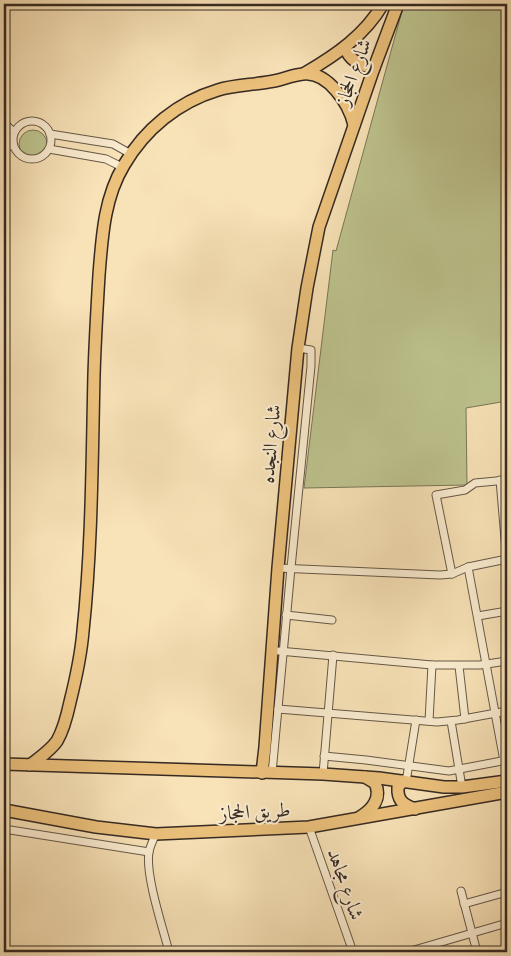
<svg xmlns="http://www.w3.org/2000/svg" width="511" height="956" font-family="'Sorts Mill Goudy',Amiri,serif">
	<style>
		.green { fill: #bdc38e; stroke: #7a7658 }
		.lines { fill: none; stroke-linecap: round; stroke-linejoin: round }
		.street-casing { stroke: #665848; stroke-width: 9 }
		.primary-casing { stroke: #362a23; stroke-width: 14 }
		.street { stroke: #faecd0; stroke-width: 7 }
		.primary { stroke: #ecc17c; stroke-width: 11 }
		.labels { text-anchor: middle; stroke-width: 4; stroke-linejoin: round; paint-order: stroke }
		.street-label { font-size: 20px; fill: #362a23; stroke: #faecd0 }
	</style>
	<rect width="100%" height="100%" fill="#f8e2b7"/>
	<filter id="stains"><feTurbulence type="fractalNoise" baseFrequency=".004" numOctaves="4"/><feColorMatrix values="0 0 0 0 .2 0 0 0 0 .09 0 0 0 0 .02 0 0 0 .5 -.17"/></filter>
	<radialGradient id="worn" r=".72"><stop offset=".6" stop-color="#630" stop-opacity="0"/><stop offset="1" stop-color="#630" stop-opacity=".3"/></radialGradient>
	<!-- green -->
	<g class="green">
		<path d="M404,4H507V401L466,408L467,485L304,488L333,250L336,251Z"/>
		<circle cx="33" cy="144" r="14"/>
	</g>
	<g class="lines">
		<!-- street casing -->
		<g class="street-casing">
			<g id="street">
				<circle cx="32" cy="140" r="19"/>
				<path d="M4,123L14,132"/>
				<path d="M50,134L113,144L131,154"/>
				<path d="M4,148L13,145"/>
				<path d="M49,149L106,159L122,167"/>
				<path d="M500,480L507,563"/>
				<path d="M468,567L504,761"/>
				<path d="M278,568L440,575L452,574L468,567L507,559"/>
				<path d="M452,574L436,495L465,490L475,483L507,480"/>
				<path d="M286,615L332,620"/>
				<path d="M478,616L507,611"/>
				<path d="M279,651L432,665H480L507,661"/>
				<path d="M459,666L465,719"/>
				<path d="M278,709L437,722L458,720L507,711"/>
				<path d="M429,721L432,665"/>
				<path d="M451,721L462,787"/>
				<path d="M324,756L366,760L449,771L507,760"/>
				<path d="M272,773L291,568L311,366V350L298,348"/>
				<path d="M323,774L333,655"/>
				<path d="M406,782L416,720"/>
				<path d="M309,827L353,952"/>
				<path d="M4,829L149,852"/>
				<path d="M156,834C153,840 150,846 149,852C145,875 163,928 169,952"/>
				<path d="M461,891L477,952"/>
				<path d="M464,904L507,892"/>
				<path d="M407,952L507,923"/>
			</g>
		</g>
		<!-- primary casing -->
		<g class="primary-casing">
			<g id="primary">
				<path d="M345,47C349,60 361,66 374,68"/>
				<path d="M305,73C336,55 365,35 383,4"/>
				<path d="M4,764L323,774L379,778L444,787H462L507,781"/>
				<path d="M30,765C39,758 50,751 57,741C64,729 67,716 70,702C76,678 81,655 83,631C92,546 92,460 94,375C95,342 97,308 99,275C102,237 104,198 124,165C145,129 178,102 218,90C234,85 252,85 268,82C280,81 291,75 303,74C328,71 349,104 354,125"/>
				<path d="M262,773L265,747L278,568L298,348L307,288L319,227L374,68L398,4"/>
				<path d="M403,781L398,787C397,800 403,805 415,809"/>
				<path d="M4,810L96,827L156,834L309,827L507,792"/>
				<path d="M360,817C373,809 382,798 375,783L365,777"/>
			</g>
		</g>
		<!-- street -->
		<use href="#street" class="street"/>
		<!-- primary -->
		<use href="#primary" class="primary"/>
	</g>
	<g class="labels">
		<!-- street labels -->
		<g class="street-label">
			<text transform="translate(353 72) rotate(-70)" y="7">شارع الحجاز</text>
			<text transform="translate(270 444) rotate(-85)" y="7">شارع النجده</text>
			<text transform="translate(255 811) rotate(-3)" y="7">طريق الحجاز</text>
			<text transform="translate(346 884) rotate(71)" y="7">شارع مجاهد</text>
		</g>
	</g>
	<!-- margin -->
	<rect width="511" height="956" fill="none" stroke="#f8e2b7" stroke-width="20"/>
	<rect x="5" y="5" width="501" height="946" fill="none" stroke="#362a23" stroke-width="2.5"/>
	<rect x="10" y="10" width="491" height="936" fill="none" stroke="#362a23"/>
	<rect width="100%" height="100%" filter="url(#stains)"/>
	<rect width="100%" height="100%" fill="url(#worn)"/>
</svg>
